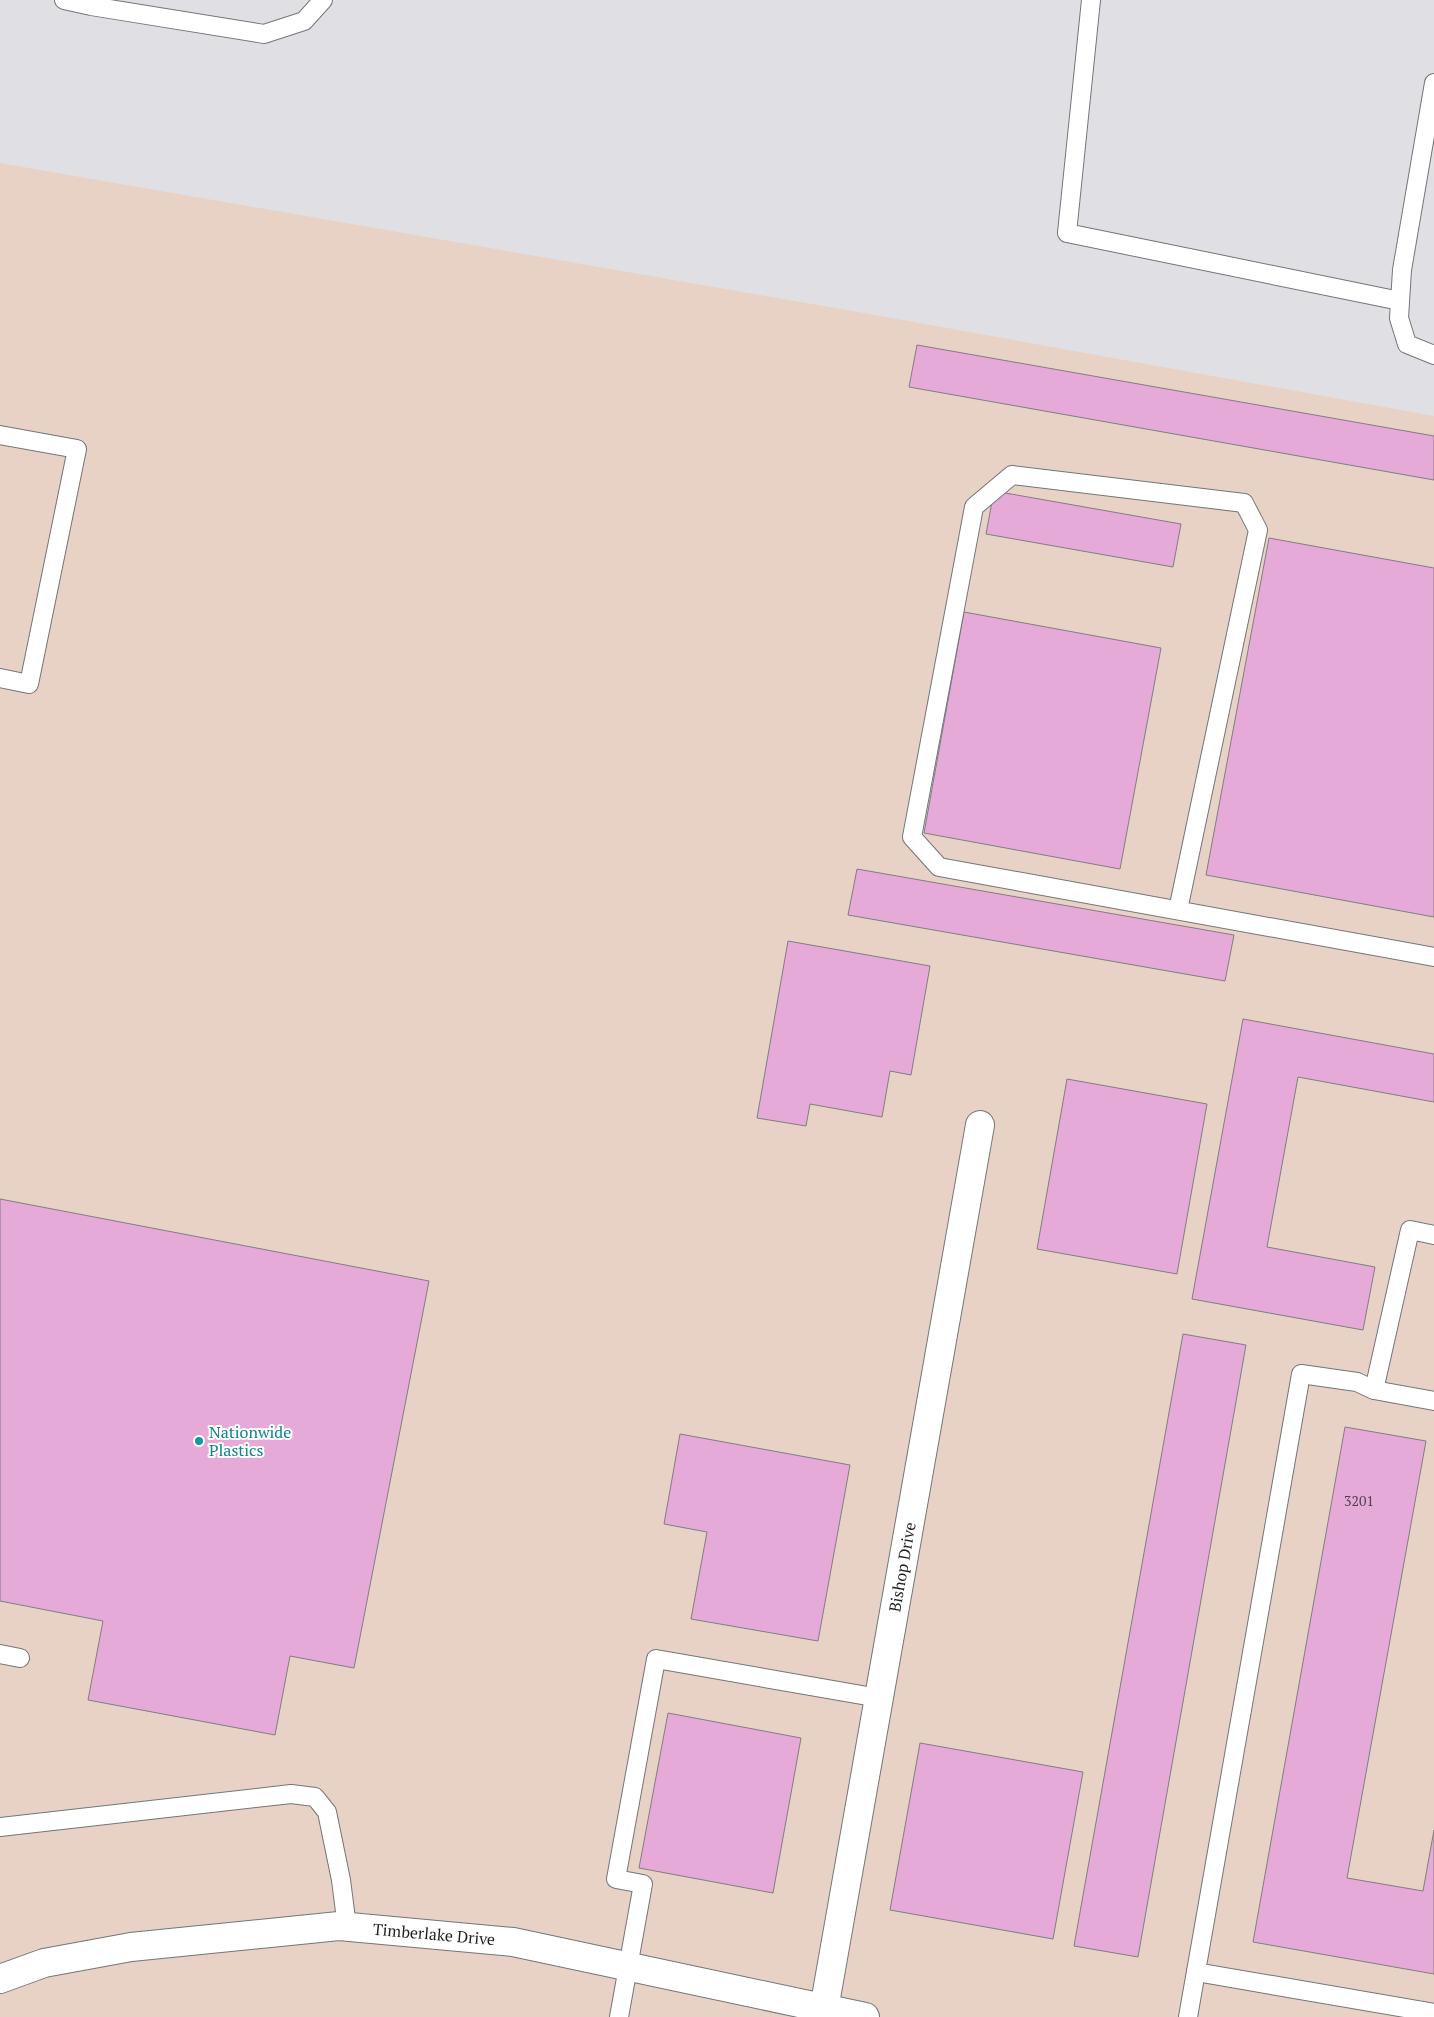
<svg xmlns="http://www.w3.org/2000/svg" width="1434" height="2017" font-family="'PT Serif',serif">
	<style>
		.industrial { fill: #e7d2c5 }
		.building { fill: #e6aad8; stroke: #807d80 }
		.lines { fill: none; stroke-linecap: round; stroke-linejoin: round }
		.service-casing { stroke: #747578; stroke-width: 20 }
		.minor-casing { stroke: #747578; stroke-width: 30 }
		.tertiary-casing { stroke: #747578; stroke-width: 30 }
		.service { stroke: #fff; stroke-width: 18 }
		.minor { stroke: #fff; stroke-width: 28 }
		.tertiary { stroke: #fff; stroke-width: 28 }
		.culture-dot { fill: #0f9aa8; stroke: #fff; stroke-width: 2 }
		.labels { text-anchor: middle; stroke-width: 4; stroke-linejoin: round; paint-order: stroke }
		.number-label { font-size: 14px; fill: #51424f }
		.culture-label { font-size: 16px; fill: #0d838f; stroke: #fff; text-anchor: start }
		.street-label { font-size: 16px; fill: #1f2021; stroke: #fff }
	</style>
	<rect width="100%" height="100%" fill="#e0e0e4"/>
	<!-- industrial -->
	<path class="industrial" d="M0,163L875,315L1434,416V2017H0Z"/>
	<!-- building -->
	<g class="building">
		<path d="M917,345L1434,436V480L909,387Z"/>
		<path d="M994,491L1181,524L1173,567L986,534Z"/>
		<path d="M1269,538L1434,568V917L1206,875Z"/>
		<path d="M964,612L1161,648L1120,869L924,833Z"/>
		<path d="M857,869L1234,935L1225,981L848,915Z"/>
		<path d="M788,941L930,966L911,1075L890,1071L882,1117L810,1104L806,1126L757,1118Z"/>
		<path d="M1243,1019L1434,1054V1102L1298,1077L1267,1247L1375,1267L1363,1330L1192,1299Z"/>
		<path d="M1067,1079L1207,1104L1177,1274L1037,1249Z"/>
		<path d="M0,1199L429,1281L354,1668L290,1656L275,1735L88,1700L103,1621L0,1601Z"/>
		<path d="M1183,1334L1246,1345L1138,1957L1074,1946Z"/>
		<path d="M1345,1427L1426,1441L1347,1878L1423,1891L1434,1830V1974L1253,1942Z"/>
		<path d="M680,1434L850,1465L818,1641L691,1619L707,1532L664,1524Z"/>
		<path d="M668,1713L801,1738L773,1893L639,1868Z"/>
		<path d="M920,1743L1083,1772L1053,1939L890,1910Z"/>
	</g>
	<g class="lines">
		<!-- service casing -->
		<g class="service-casing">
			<g id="service">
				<path d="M64,0L91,6L264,34L304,21L323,0"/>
				<path d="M1091,0L1067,233L1400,301"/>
				<path d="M1434,83L1402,270L1399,318L1407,344L1434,355"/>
				<path d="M0,435L77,449L29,684L0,678"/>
				<path d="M1178,910L1258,530L1244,503L1012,475L974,507L912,837L939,867L1434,957"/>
				<path d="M1374,1390L1434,1401"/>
				<path d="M0,1654L20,1658"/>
				<path d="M0,1827L291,1794L315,1797L327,1812L341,1880L347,1927"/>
				<path d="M1196,1972L1434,2013"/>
				<path d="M619,2017L643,1884L616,1879L656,1659L879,1698"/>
				<path d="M1188,2017L1301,1374L1357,1382L1374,1390L1410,1230L1434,1235"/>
			</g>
		</g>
		<!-- minor casing -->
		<g class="minor-casing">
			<path id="minor" d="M824,2009L980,1125"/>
		</g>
		<!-- tertiary casing -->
		<g class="tertiary-casing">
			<path id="tertiary" d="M0,1979L44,1963L131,1947L339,1926L513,1942L865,2017"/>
		</g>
		<!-- service -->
		<use href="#service" class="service"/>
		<!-- minor -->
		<use href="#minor" class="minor"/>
		<!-- tertiary -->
		<use href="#tertiary" class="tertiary"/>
	</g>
	<!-- markers -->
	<circle class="culture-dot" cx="199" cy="1441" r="5"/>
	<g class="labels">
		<!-- number labels -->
		<g class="number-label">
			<text x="1359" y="1506">3201</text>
		</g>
		<!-- culture labels -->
		<g class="culture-label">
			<text x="209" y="1438">Nationwide<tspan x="209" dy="18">Plastics</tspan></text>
		</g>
		<!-- street labels -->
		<g class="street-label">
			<text transform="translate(902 1567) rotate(-80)" y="6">Bishop Drive</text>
			<text transform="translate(434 1934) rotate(5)" y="6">Timberlake Drive</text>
		</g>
	</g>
</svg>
